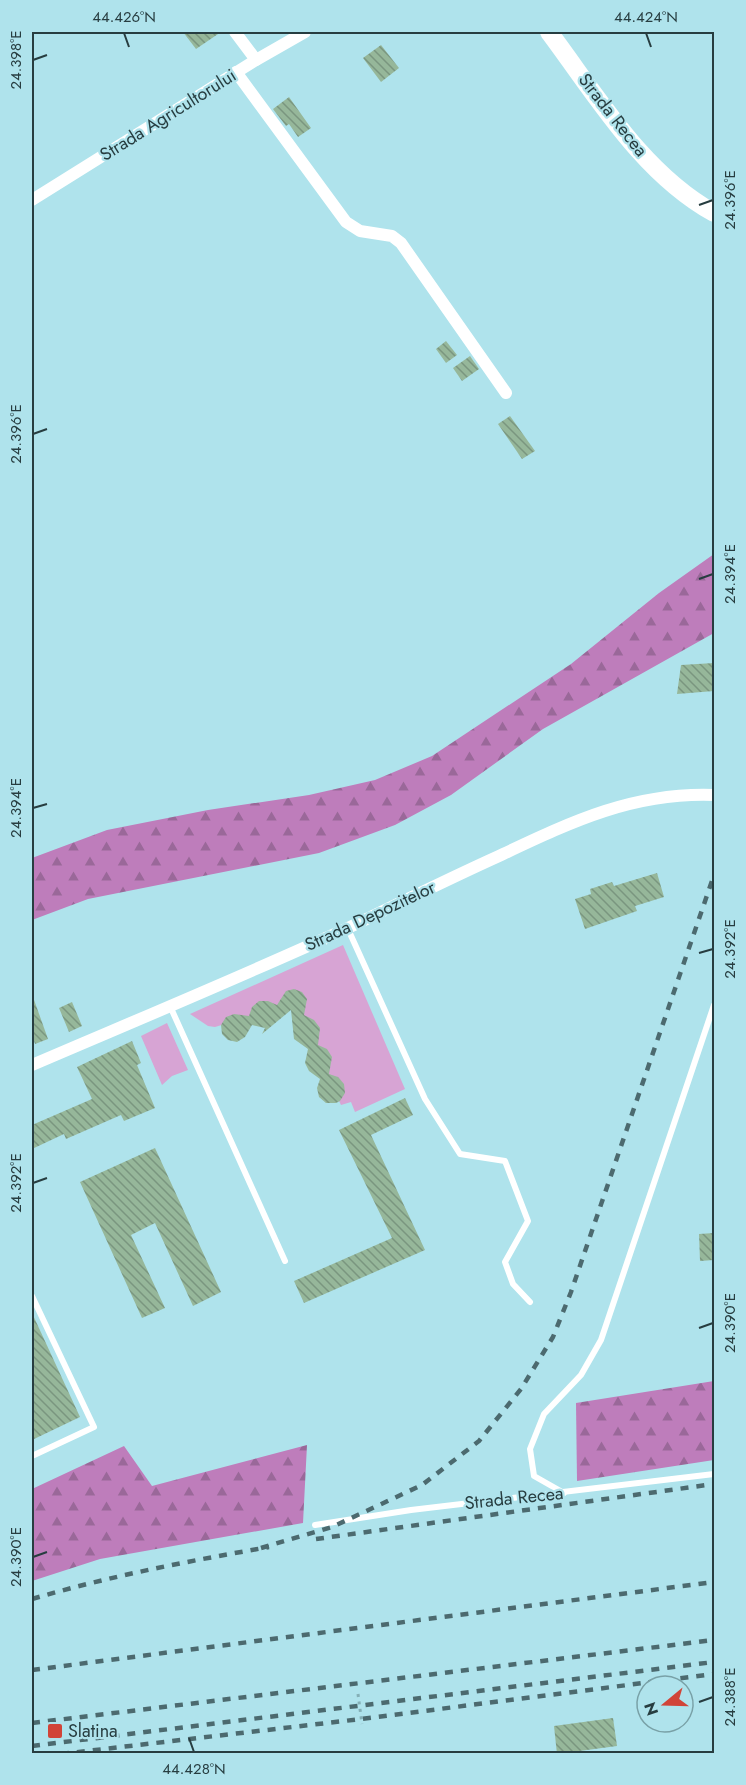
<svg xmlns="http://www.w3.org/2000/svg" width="746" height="1785" font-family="Jost,sans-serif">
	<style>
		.green { fill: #d7a4d4 }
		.forest { fill: url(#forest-firs) }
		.building { fill: url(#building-back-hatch) }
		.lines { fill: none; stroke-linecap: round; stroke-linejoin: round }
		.path { stroke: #84afb6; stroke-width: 3; stroke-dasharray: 3 4.5; stroke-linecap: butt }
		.service { stroke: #fff; stroke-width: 6 }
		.minor { stroke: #fff; stroke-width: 12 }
		.secondary { stroke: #fff; stroke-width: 18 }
		.rail { stroke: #4c6a6f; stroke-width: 4.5; stroke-dasharray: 8 8; stroke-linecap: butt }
		.ticks { fill: none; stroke: #273d40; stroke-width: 2 }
		.poi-dot { fill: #d14438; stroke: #afe3ec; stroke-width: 2 }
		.labels { text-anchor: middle; stroke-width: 4.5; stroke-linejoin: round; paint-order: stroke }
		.street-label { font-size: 18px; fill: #273d40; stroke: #afe3ec }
		.poi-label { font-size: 18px; fill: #273d40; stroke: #afe3ec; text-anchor: start }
		.neatline { fill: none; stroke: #273d40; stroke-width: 2 }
		.ticks-label { font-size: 15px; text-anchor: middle; fill: #273d40 }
	</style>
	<defs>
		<pattern id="forest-firs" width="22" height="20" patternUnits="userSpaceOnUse" patternTransform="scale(1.5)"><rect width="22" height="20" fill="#be7dbb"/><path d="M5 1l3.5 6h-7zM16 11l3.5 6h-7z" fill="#9a6899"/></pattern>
		<pattern id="building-back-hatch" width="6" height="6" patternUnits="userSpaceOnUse" patternTransform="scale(1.5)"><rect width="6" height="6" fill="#96b79a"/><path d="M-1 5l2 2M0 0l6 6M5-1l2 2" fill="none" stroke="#7a967f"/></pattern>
	</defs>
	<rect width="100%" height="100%" fill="#afe3ec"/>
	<!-- green -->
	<g class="green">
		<path d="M343,945L405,1089L355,1112L351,1102L341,1105L293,1004L215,1027L208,1026L190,1014Z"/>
		<path d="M167,1023L188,1070L172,1076L162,1085L141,1036Z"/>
	</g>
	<!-- forest -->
	<g class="forest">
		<path d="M714,554V633L543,729L451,795L395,825L319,853L88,899L32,920V858L107,830L208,810L309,795L375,780L432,756L571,664L659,593Z"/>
		<path d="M714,1381V1460L577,1481L576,1403Z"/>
		<path d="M307,1445L303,1523L100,1559L32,1581V1489L124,1446L152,1486Z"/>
	</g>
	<!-- building -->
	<g class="building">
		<path d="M183,32H221L196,49Z"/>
		<path d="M381,45L399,68L381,82L363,58Z"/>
		<path d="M289,97L311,128L298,137L289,124L286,126L273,109Z"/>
		<path d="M446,341L457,355L446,363L436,349Z"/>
		<path d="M470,356L479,369L462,381L453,368Z"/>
		<path d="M510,416L535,451L522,459L498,424Z"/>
		<path d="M714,663V691L677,694L681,665Z"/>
		<path d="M657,873L664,897L635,906L637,911L585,929L575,899L591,894L590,889L612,882L614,886Z"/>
		<path d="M294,989L302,992L307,999L304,1015L314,1020L320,1028L318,1045L327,1049L332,1057L329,1074L338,1077L344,1084L345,1093L340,1101L336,1103H326L319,1097L317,1088L320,1079L309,1071L305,1063L308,1049L294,1039L291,1010L262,1034L265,1028L252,1025L245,1037L237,1042L228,1040L222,1034L221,1025L226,1017L234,1014L249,1016L252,1007L259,1001H268L277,1005L286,991Z"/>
		<path d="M33,997L48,1039L35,1044L32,1035V998Z"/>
		<path d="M72,1002L82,1026L69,1032L59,1008Z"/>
		<path d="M132,1041L141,1063L137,1065L155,1108L124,1121L121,1115L66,1139L64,1134L32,1149V1125L92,1099L77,1067Z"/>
		<path d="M405,1098L413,1115L371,1135L425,1250L304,1303L294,1281L392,1238L339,1130Z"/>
		<path d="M155,1148L221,1292L193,1306L155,1223L131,1235L165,1308L142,1318L80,1182Z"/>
		<path d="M714,1233V1260L700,1261L699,1234Z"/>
		<path d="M32,1313L80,1417L32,1440Z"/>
		<path d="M613,1718L617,1746L557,1754L554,1726Z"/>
	</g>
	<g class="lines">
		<!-- path -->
		<path class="path" d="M358,1694L362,1724"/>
		<!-- service -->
		<g class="service">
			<path d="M348,929L425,1099L460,1154L505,1161L528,1221L505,1262L513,1284L530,1302"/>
			<path d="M170,1006L285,1261"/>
			<path d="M32,1296L94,1427L32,1456"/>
			<path d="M564,1493L534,1476L530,1449L544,1414L581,1375L601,1340L714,1005"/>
			<path d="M315,1525L411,1510L714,1474"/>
		</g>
		<!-- minor -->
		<g class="minor">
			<path d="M235,32L256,60"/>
			<path d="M236,72L346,222L360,231L392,236L401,243L506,393"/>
			<path d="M32,200L256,60L305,32"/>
			<path d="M32,1065C137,1020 243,976 348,928C398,904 448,879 499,856C571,822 633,792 714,795"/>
		</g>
		<!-- secondary -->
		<path class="secondary" d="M549,32C597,96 642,173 714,213"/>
		<!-- rail -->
		<g class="rail">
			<path d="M316,1539L714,1484"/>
			<path d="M261,1548L332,1527L422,1485L479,1441L521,1389L553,1337L571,1292L714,875"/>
			<path d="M32,1599C110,1576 189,1561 269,1547"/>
			<path d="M32,1670L714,1582"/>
			<path d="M32,1723L714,1640"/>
			<path d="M32,1746L714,1662"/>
			<path d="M61,1754L361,1719L714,1674"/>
		</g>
	</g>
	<!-- ticks -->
	<path class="ticks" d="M124,33L129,47M646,33L651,47M33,60L47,55M699,205L713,200M33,434L47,429M699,579L713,574M33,808L47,804M699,953L713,949M33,1183L47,1178M699,1328L713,1323M33,1557L47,1552M699,1702L713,1697M189,1738L194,1752"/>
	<!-- markers -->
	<rect class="poi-dot" x="47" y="1723" width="16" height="16" rx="3"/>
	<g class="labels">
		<!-- street labels -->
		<g class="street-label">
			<text transform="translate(168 115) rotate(-32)" y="6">Strada Agricultorului</text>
			<text transform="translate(613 115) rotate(52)" y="6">Strada Recea</text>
			<text transform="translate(370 916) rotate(-25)" y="6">Strada Depozitelor</text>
			<text transform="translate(514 1498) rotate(-6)" y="6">Strada Recea</text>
		</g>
		<!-- poi labels -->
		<g class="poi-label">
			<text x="68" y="1737">Slatina</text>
		</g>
	</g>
	<!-- border -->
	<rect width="746" height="1785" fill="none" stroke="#afe3ec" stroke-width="66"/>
	<!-- north arrow -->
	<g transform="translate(665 1704) rotate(251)"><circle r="28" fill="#afe3ec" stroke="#79a1a7" stroke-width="1.5"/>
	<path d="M0-4.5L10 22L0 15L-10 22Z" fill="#d14438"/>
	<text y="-9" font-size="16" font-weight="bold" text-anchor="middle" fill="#273d40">N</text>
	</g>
	<rect x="33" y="33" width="680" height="1719" class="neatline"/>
	<g class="ticks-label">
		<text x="124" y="22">44.426°N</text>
		<text x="646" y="22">44.424°N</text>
		<text transform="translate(16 60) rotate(-90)" y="5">24.398°E</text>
		<text transform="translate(730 200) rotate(-90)" y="5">24.396°E</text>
		<text transform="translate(16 434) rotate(-90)" y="5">24.396°E</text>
		<text transform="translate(730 574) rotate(-90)" y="5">24.394°E</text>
		<text transform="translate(16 808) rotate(-90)" y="5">24.394°E</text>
		<text transform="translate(730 949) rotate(-90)" y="5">24.392°E</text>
		<text transform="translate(16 1183) rotate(-90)" y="5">24.392°E</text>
		<text transform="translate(730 1323) rotate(-90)" y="5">24.390°E</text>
		<text transform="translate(16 1557) rotate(-90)" y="5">24.390°E</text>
		<text transform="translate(730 1697) rotate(-90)" y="5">24.388°E</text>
		<text x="194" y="1774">44.428°N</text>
	</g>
</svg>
